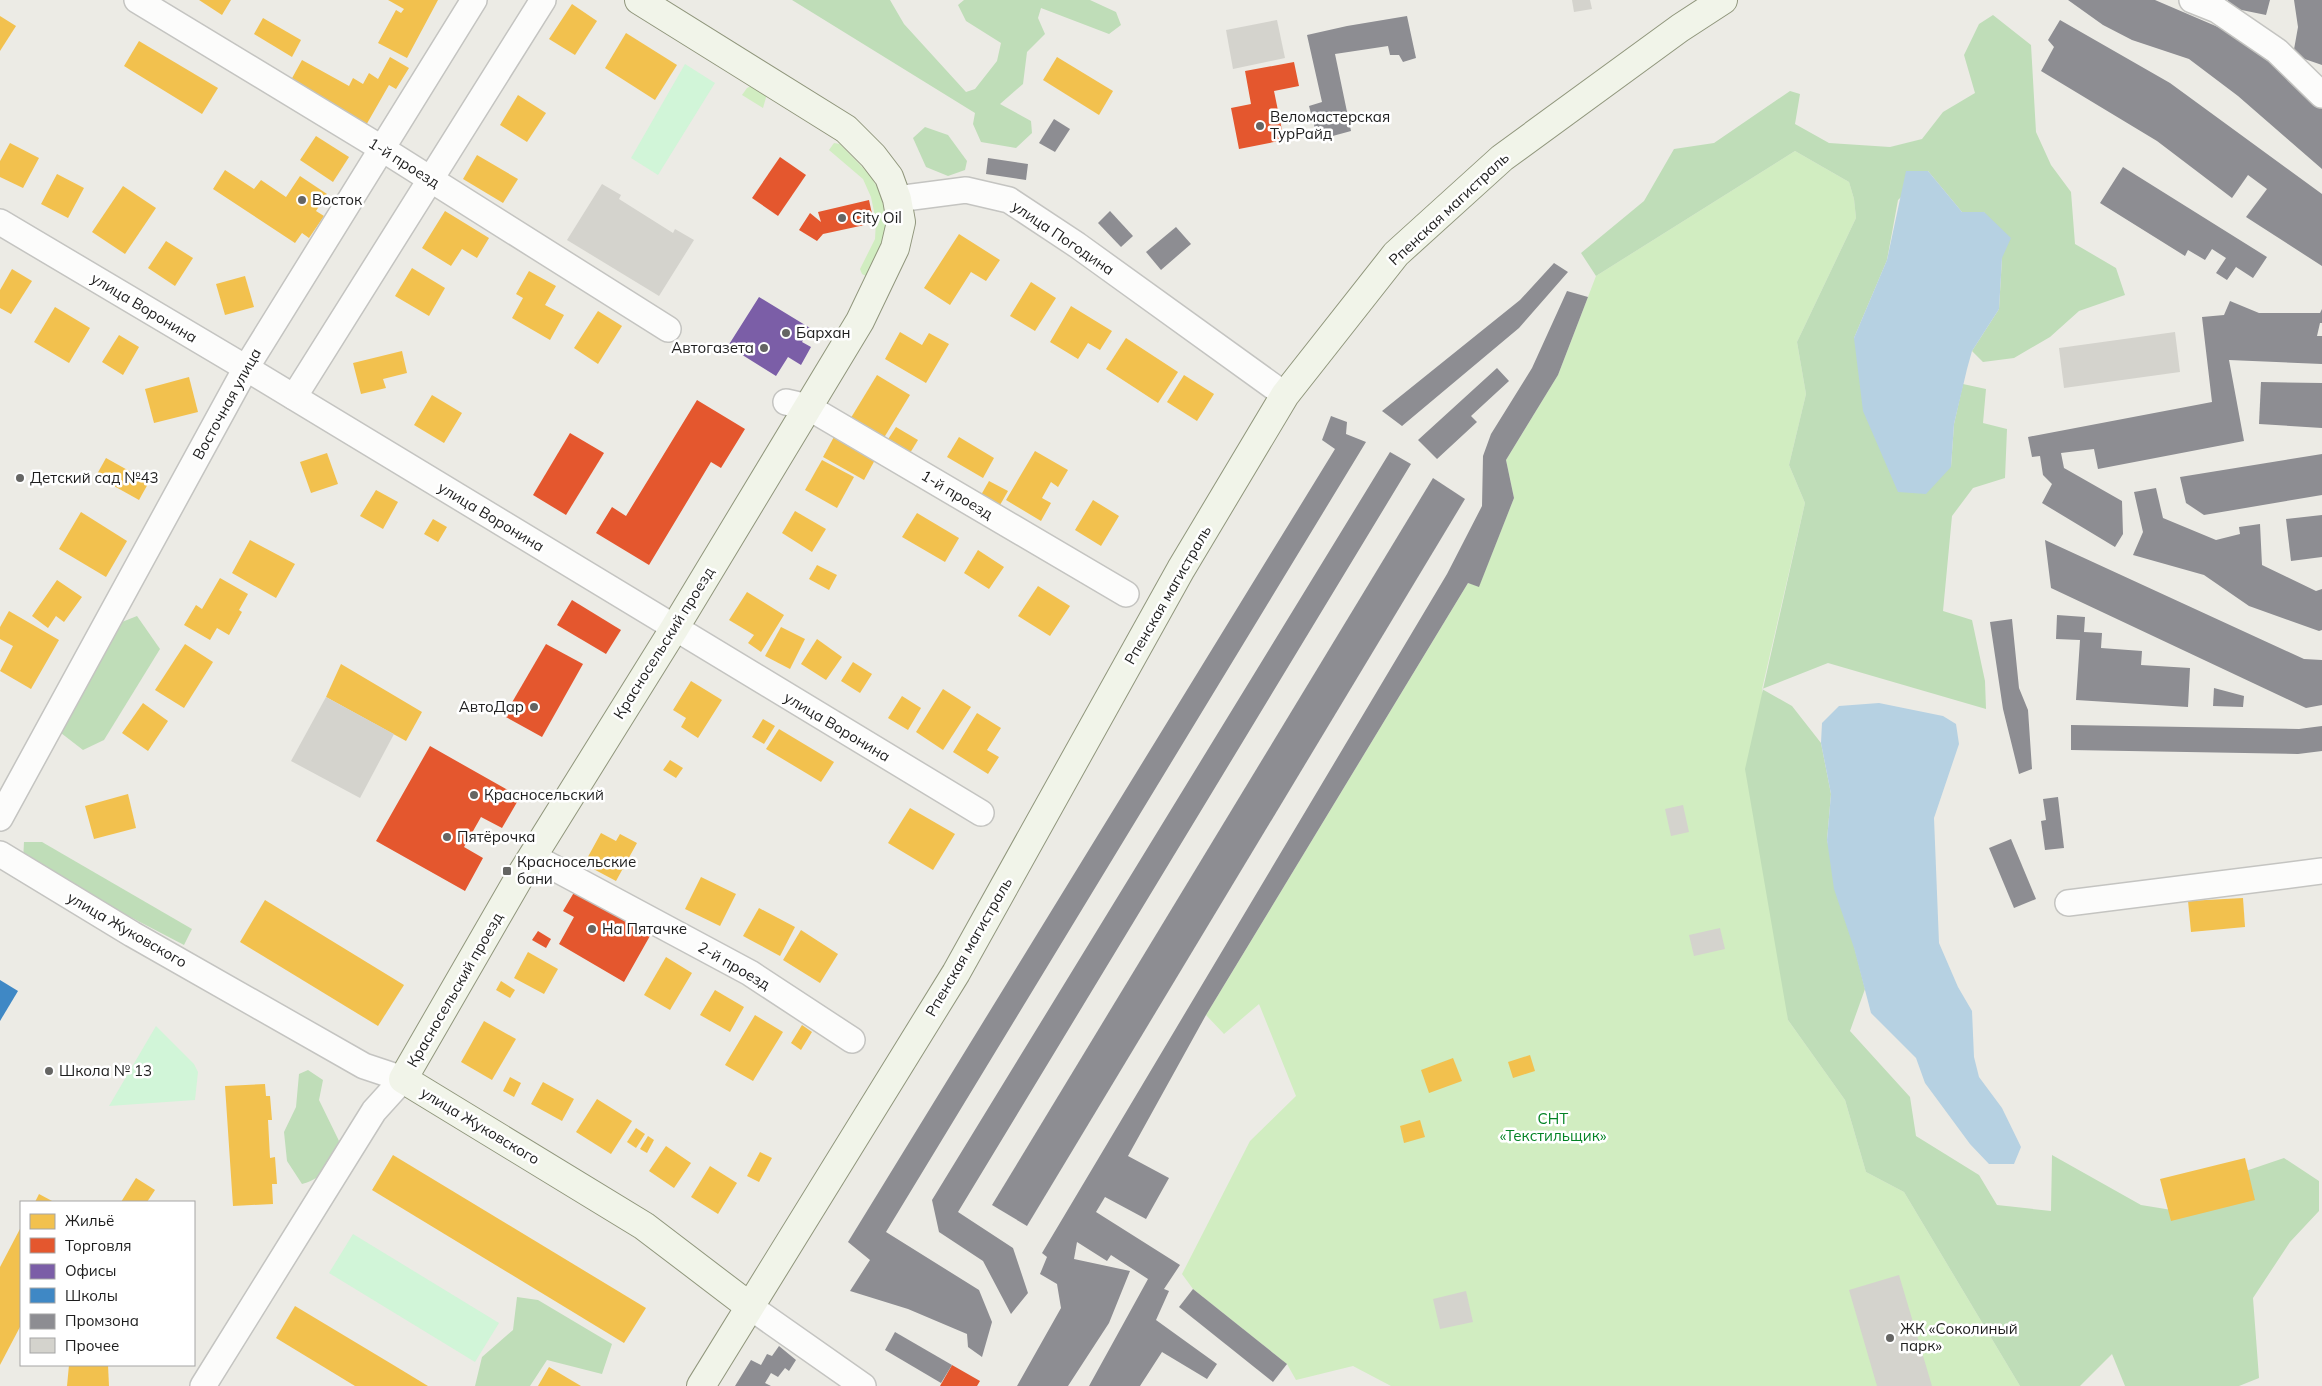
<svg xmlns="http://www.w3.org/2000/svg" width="2322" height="1386" font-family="Mulish,sans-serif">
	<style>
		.grass { fill: #d1edc1 }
		.forest { fill: #bfddb8 }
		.park { fill: #d1f5d8 }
		.water { fill: #b6d1e2 }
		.homes { fill: #f2c14e }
		.shops { fill: #e4572e }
		.offices { fill: #7b5ea7 }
		.schools { fill: #3f88c5 }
		.industry { fill: #8d8d92 }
		.building { fill: #d4d3cd }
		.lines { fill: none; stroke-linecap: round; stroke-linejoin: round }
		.street-casing { stroke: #c4c4c1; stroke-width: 28 }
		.secondary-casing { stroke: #90967c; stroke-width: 30 }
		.street { stroke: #fcfcfb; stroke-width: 25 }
		.secondary { stroke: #f1f4e9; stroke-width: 28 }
		.poi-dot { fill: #656563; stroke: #fff; stroke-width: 2 }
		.labels { text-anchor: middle; stroke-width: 5; stroke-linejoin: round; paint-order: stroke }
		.poi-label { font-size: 15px; fill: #1d1d1d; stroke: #fff; text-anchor: start }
		.street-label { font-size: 15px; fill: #1d1d1d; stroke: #fff }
		.park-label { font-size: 15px; fill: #038325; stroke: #fff }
	</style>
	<rect width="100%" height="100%" fill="#ecebe5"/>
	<!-- grass -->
	<g class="grass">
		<path d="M755,84L767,94L763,108L742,95L747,88Z"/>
		<path d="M834,143L840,144L870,175L881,194L886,219V241L870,274L866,276L862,274L860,269L875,239L876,221L871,197L863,179L829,150Z"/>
		<path d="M1795,151L1849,182L1854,199L1856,218L1797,342L1806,394L1789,465L1805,503L1762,689L1788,1020L1845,1100L1866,1172L1904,1192L2020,1386H1391L1353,1366L1296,1380L1287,1364L1193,1289L1182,1274L1250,1141L1296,1096L1259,1004L1224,1034L1206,1015L1468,583L1479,586L1514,498L1506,460L1558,375L1596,276Z"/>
	</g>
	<!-- forest -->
	<g class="forest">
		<path d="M792,0H890L904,24L966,92L975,89L997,61L1001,43L966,21L958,5L964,0H1090L1116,12L1121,25L1109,34L1041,8L1038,18L1045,34L1027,52L1023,84L1000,104L1031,121L1032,133L1016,148L981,142L973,124L975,113Z"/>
		<path d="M1993,15L2031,45L2036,132L2051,165L2071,192L2075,244L2116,268L2125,295L2079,311L2050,337L2014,358L1983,362L1972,351L1999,309L2002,258L1984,212H1962L1928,171L1898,200L1887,260L1854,338L1951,467L1954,424L1963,384L1986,389L1983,423L2007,429L2005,478L1973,488L1952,516L1943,611L1972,620L1985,681L1986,709L1828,663L1762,689L1792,706L1821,743L1831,794L1827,840L1865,989L1850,1031L1910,1097L1916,1136L1979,1175L1997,1205L2051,1211L2052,1155L2141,1205L2190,1213L2231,1176L2284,1158L2319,1181V1211L2290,1242L2253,1298L2259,1378L2239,1386H2125L2112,1354L2080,1386H2020L1904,1192L1866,1172L1845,1100L1788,1020L1745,769L1805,503L1789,465L1806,394L1797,342L1856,218L1854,199L1849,182L1795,151L1596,276L1581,253L1644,201L1674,149L1714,143L1790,91L1800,94L1795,124L1829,143L1890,147L1922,139L1943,112L1975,93L1964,55L1979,24Z"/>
		<path d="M925,127L948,135L967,161L965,170L948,176L926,167L913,138Z"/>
		<path d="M137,616L160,649L104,740L83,750L61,733L117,624Z"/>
		<path d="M24,842H42L192,929L184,945L23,861Z"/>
		<path d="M308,1070L323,1080L319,1100L339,1141C330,1162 326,1178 302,1184L287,1161L284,1132L296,1107L299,1074Z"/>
		<path d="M517,1297L538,1300L612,1344L602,1374L547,1360L530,1386H475L482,1357L513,1330Z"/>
	</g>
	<!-- park -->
	<g class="park">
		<path d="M685,64L715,83L658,175L631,158Z"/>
		<path d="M156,1026L194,1064L198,1072L195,1100L109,1106Z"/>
		<path d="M353,1234L499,1323L475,1362L329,1273Z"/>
	</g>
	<!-- water -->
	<g class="water">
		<path d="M1906,171H1928L1962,212H1984L2011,238L2002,258L1999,309L1972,351L1967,369L1954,424L1951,467L1926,494L1898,492L1863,411L1854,338L1887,260Z"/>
		<path d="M1879,703L1943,716L1956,724L1959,744L1934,818L1939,943L1958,987L1972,1011L1974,1057L1979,1077L2002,1108L2021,1147L2014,1164H1989L1970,1144L1925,1083L1916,1058L1871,1013L1854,948L1834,889L1827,840L1831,794L1821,743L1822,723L1839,706Z"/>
	</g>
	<!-- homes -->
	<g class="homes">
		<path d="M199,0H231L222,15Z"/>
		<path d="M388,0H438L407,58L378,43L396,10L401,13L404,9Z"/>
		<path d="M572,4L597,21L575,55L549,39Z"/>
		<path d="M0,16L16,26L0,51Z"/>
		<path d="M263,18L301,40L292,57L254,34Z"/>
		<path d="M626,33L677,65L655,100L605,68Z"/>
		<path d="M139,41L218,88L202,114L124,66Z"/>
		<path d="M390,57L409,68L396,89L389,85L365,127L324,103L326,100L291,80L302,60L349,86L353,78L363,84L369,73L378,79Z"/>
		<path d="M1057,57L1113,91L1099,115L1043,80Z"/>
		<path d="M518,95L546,113L527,142L500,125Z"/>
		<path d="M316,136L349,157L333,182L300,160Z"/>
		<path d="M10,143L39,158L23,188L0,177V161Z"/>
		<path d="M477,155L518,179L503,203L463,179Z"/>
		<path d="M225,170L254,189L261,180L286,197L300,176L327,194L316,211L324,216L309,238L302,233L295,243L213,189Z"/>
		<path d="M57,174L84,188L68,218L41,204Z"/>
		<path d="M123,186L156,208L125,254L92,232Z"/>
		<path d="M445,211L489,238L477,258L462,249L451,266L422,248Z"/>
		<path d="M959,234L1000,260L986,281L971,272L950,305L924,288Z"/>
		<path d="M166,241L193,258L175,286L148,268Z"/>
		<path d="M412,268L445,288L429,316L395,296Z"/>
		<path d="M12,269L32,281L11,314L0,308V290Z"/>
		<path d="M529,271L556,286L545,305L564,315L550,340L512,318L523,298L516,294Z"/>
		<path d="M245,276L254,307L225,315L216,284Z"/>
		<path d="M1031,282L1056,298L1035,331L1010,316Z"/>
		<path d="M1071,306L1112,331L1100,350L1088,343L1078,359L1050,342Z"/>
		<path d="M55,307L90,328L69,363L34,342Z"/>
		<path d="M598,311L622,326L598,364L574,348Z"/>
		<path d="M900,332L922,345L929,333L949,344L926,383L885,359Z"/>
		<path d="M119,335L139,347L123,375L102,362Z"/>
		<path d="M1126,338L1178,372L1158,403L1106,369Z"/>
		<path d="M402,351L407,373L383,379L386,388L361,394L353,363Z"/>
		<path d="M877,375L910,395L882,441L849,421Z"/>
		<path d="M1184,375L1214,394L1197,421L1167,402Z"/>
		<path d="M189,377L198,412L154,423L145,389Z"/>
		<path d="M432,395L462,413L444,443L414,425Z"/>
		<path d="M896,427L918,440L907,458L885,444Z"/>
		<path d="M835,435L876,458L864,480L823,457Z"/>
		<path d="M959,437L994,458L983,478L947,457Z"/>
		<path d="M1035,451L1068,470L1058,487L1051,482L1042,498L1051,503L1041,521L1006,500Z"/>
		<path d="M327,453L338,484L311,493L300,462Z"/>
		<path d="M106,458L149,482L139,500L96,476Z"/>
		<path d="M822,460L854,477L837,508L805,490Z"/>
		<path d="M989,481L1008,491L1000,505L981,495Z"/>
		<path d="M376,490L398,502L383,529L360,516Z"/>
		<path d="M1093,500L1119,516L1101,546L1075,530Z"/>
		<path d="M795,511L826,529L812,552L782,533Z"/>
		<path d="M81,512L127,541L106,577L59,549Z"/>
		<path d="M917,513L959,538L945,562L902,537Z"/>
		<path d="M433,519L447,527L438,542L424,534Z"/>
		<path d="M250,540L295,564L276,598L232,573Z"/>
		<path d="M978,550L1004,567L989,589L964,573Z"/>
		<path d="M817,565L837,575L829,590L809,579Z"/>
		<path d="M220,578L248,594L239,610L242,612L229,635L217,628L210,640L184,625L196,605L202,609Z"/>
		<path d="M57,580L82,597L64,622L56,616L48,628L32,616Z"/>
		<path d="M1038,586L1070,606L1050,636L1018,616Z"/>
		<path d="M747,592L784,615L761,652L748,643L754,635L729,620Z"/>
		<path d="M9,611L59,640L31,689L0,671L13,646L0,639V627Z"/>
		<path d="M781,627L805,639L790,669L765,656Z"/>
		<path d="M817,639L842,657L826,680L801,664Z"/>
		<path d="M185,644L213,662L184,708L155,690Z"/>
		<path d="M853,662L872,674L860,693L841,681Z"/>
		<path d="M341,664L422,712L406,741L326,697Z"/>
		<path d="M691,681L722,700L698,738L681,727L686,718L673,710Z"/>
		<path d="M943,689L971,707L943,750L916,732Z"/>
		<path d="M902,696L921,708L908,730L888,718Z"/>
		<path d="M143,703L168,721L148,751L122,733Z"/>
		<path d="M977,713L1001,728L987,750L999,757L988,774L953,752Z"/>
		<path d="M763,719L775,726L764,744L752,737Z"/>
		<path d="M779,729L834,762L821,782L766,749Z"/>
		<path d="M670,760L683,768L676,778L663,770Z"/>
		<path d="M128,794L136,828L94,839L85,806Z"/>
		<path d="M910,808L955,834L933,870L888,843Z"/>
		<path d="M601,833L616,841L620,834L637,843L616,881L584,864Z"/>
		<path d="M701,877L736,894L720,926L685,909Z"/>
		<path d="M2243,898L2245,927L2191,932L2188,901Z"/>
		<path d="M265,900L404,985L378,1026L240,942Z"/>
		<path d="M759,908L795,927L780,956L743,936Z"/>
		<path d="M801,930L838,954L820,983L783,960Z"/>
		<path d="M528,952L558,969L544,994L514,978Z"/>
		<path d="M666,957L692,973L670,1010L644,995Z"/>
		<path d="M501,981L515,990L510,998L496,990Z"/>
		<path d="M715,990L744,1007L730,1032L700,1015Z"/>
		<path d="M755,1015L783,1032L753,1081L725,1065Z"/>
		<path d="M484,1021L516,1039L492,1080L461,1062Z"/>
		<path d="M802,1025L812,1032L801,1050L791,1043Z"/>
		<path d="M1530,1055L1535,1071L1513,1078L1508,1062Z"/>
		<path d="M1453,1058L1462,1081L1429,1093L1421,1070Z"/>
		<path d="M510,1077L521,1083L514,1097L503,1091Z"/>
		<path d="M543,1082L574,1099L562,1121L531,1104Z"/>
		<path d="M265,1084L266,1096H270L272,1120H268L270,1158L275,1157L277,1184H272L273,1204L233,1206L225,1086Z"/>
		<path d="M597,1099L632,1121L611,1154L576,1132Z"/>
		<path d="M1420,1120L1425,1137L1404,1143L1400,1126Z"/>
		<path d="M636,1128L645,1134L636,1148L627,1142Z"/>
		<path d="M648,1136L654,1140L647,1153L640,1149Z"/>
		<path d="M666,1146L691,1163L674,1188L649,1171Z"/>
		<path d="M760,1152L772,1158L759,1182L747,1176Z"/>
		<path d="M393,1155L646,1308L624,1343L372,1190Z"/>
		<path d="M2245,1158L2255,1200L2171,1221L2160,1179Z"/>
		<path d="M710,1166L737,1183L718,1214L691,1197Z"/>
		<path d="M136,1178L155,1190L147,1202H121Z"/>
		<path d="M39,1194L54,1202H35Z"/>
		<path d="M21,1227V1325L0,1365V1267Z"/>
		<path d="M295,1306L395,1366L428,1386H355L276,1338Z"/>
		<path d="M69,1365H108L109,1386H67Z"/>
		<path d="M549,1367L581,1386H538Z"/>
	</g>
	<!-- shops -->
	<g class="shops">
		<path d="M1294,62L1299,86L1274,91L1284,140L1239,149L1231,108L1251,104L1245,71Z"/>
		<path d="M780,157L806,175L778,216L752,198Z"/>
		<path d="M869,200L874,223L823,234L817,241L799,230L810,213L821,222L818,212Z"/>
		<path d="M697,400L745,429L721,468L711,462L649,565L596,533L612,507L626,516Z"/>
		<path d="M570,433L604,453L566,515L533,495Z"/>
		<path d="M572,600L621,630L606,654L557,625Z"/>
		<path d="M546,644L583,664L542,737L504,716Z"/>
		<path d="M430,746L520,797L502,828L481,817L464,847L483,858L465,891L376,841Z"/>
		<path d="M579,884L655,927L624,982L559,944L574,917L563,911Z"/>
		<path d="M538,931L551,939L546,948L532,940Z"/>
		<path d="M952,1365L980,1381L977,1386H940Z"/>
	</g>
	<!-- offices -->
	<path class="offices" d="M759,297L810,328L802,342L811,347L801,365L788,357L776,376L728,346Z"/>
	<!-- schools -->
	<path class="schools" d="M0,980L18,991L0,1021Z"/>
	<!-- industry -->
	<g class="industry">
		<path d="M2068,0H2155L2246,39L2322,109V169L2238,96L2189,59L2132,40L2103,25Z"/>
		<path d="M2228,0H2270L2266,15L2227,7Z"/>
		<path d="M2294,0H2322V65L2293,55L2298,27Z"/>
		<path d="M1407,16L1416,58L1403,62L1399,55H1390L1388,46L1335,54L1351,131L1318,140L1309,106L1322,102L1307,35L1347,26Z"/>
		<path d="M2060,20L2170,83L2322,194V266L2246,217L2267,189L2248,175L2232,198L2157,141L2041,71L2054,47L2048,40Z"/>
		<path d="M1054,119L1070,129L1055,152L1039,143Z"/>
		<path d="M988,158L1028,164L1026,180L986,174Z"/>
		<path d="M2123,167L2267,257L2253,278L2236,267L2227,280L2216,273L2226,258L2212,249L2205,260L2188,250L2185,256L2100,203Z"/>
		<path d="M1110,211L1133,236L1121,247L1098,223Z"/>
		<path d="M1176,227L1191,244L1161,270L1146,252Z"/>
		<path d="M1554,263L1568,272L1519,328L1402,426L1382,411L1520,300Z"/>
		<path d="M1567,291L1588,297L1558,375L1506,460L1514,498L1479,587L1468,583L1206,1015L1128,1156L1169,1178L1146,1219L1105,1197L1096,1212L1180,1265L1164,1289L1169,1291L1156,1320L1217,1364L1207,1379L1162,1352L1140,1386H1089L1148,1279L1111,1255L1107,1261L1077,1242L1074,1259L1130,1271L1109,1323L1068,1386H1017L1061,1308L1057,1284L1040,1274L1047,1257L1042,1253L1447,574L1482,506L1483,456L1491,434L1532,368Z"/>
		<path d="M2230,301L2259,313H2320L2322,309V323H2320L2317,336H2322V364L2229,360L2244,441L2098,469L2094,449L2061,453L2064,468L2122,501L2123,534L2115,547L2042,503L2052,484L2043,475L2040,456L2032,457L2028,437L2212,402L2202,317L2224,315Z"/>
		<path d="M1497,368L1509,381L1471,416L1477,422L1437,459L1418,440Z"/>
		<path d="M2261,382L2322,383V428L2259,424Z"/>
		<path d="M1331,416L1347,422L1346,434L1366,442L886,1232L979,1290L992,1322L982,1357L968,1347L967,1334L908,1309L850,1291L870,1260L848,1242L1335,449L1322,440Z"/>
		<path d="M1390,452L1411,464L958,1212L1013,1248L1028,1293L1011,1314L983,1261L939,1232L932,1200Z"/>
		<path d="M2322,454V495L2204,515L2186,503L2180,477Z"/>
		<path d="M1433,478L1465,499L1027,1226L992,1205Z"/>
		<path d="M2156,488L2163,518L2216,540L2240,534L2239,527L2260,524L2262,565L2316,591L2322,589V630L2319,631L2249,606L2204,575L2133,555L2143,532L2134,492Z"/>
		<path d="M2322,515V557L2291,561L2286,519Z"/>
		<path d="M2045,540L2304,659L2322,660V705L2306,708L2051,588Z"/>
		<path d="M2057,615L2085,617L2084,632L2102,633L2101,648L2142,651L2141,665L2190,668L2188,707L2076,700L2080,640L2056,639Z"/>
		<path d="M2012,619L2019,688L2028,710L2032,769L2019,774L2003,709L1990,622Z"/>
		<path d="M2214,688L2244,696L2243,707L2213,706Z"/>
		<path d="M2071,725L2299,729L2322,726V751L2298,754L2071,750Z"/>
		<path d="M2058,797L2064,848L2045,850L2041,821L2046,820L2043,799Z"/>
		<path d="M2011,839L2036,899L2014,908L1989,848Z"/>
		<path d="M1193,1289L1287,1364L1273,1382L1179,1307Z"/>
		<path d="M895,1332L952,1365L941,1383L885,1350Z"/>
		<path d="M779,1346L796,1360L789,1371L785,1368L778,1377L771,1373L765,1383L771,1386H735L751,1360L761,1365L767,1354L772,1356Z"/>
	</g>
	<!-- building -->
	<g class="building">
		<path d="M1572,0H1590L1592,9L1574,12Z"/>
		<path d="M1277,20L1285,58L1233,69L1226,30Z"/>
		<path d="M602,184L621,195L619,199L673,233L675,229L694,240L659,296L567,240Z"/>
		<path d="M2175,332L2180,372L2064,388L2059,348Z"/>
		<path d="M326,697L394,734L360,798L291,761Z"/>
		<path d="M1683,805L1689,832L1671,836L1665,809Z"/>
		<path d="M1720,928L1725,949L1694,956L1689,935Z"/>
		<path d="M1899,1275L1932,1386H1877L1849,1290Z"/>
		<path d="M1466,1291L1473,1322L1440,1329L1433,1299Z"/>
	</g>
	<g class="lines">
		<!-- street casing -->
		<g class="street-casing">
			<g id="street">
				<path d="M137,0L381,148L668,329"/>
				<path d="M2192,0L2217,10L2277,51L2322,95"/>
				<path d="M897,199L966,190L1009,200L1077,245L1285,395"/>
				<path d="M0,222L246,368L981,813"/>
				<path d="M294,397L543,0"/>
				<path d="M786,402L808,407L1126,594"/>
				<path d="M0,818L246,368L474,0"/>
				<path d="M0,854L132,934L364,1066L403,1079L374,1111L203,1386"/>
				<path d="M532,856L750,973L852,1040"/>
				<path d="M2068,903L2322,871"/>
				<path d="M749,1306L863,1386"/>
			</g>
		</g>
		<!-- secondary casing -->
		<g class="secondary-casing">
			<g id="secondary">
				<path d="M639,0L846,129L873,156L889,177L897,199L901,222L895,248L860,321L674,629L519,878L403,1079L644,1226L749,1306"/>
				<path d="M701,1386L956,973L1181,569L1285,395L1396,254L1502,158L1680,28L1723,0"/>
			</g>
		</g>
		<!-- street -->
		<use href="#street" class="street"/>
		<!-- secondary -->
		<use href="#secondary" class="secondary"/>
	</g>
	<!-- markers -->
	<g class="poi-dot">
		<circle cx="1260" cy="126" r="5"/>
		<circle cx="302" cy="200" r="5"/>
		<circle cx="842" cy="218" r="5"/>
		<circle cx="786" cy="333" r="5"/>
		<circle cx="764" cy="348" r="5"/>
		<circle cx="20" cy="478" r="5"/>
		<circle cx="534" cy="707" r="5"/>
		<circle cx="474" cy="795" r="5"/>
		<circle cx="447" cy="837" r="5"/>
		<rect x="502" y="866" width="10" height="10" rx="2.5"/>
		<circle cx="592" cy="929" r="5"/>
		<circle cx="49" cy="1071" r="5"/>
		<circle cx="1890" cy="1338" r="5"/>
	</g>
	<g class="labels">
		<!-- poi labels -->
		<g class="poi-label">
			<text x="1270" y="122">Веломастерская<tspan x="1270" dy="17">ТурРайд</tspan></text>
			<text x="312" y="205">Восток</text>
			<text x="852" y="223">City Oil</text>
			<text x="796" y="338">Бархан</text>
			<text x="754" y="353" text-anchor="end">Автогазета</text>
			<text x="30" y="483">Детский сад №43</text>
			<text x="524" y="712" text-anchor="end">АвтоДар</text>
			<text x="484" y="800">Красносельский</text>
			<text x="457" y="842">Пятёрочка</text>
			<text x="517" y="867">Красносельские<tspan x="517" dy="17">бани</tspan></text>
			<text x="602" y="934">На Пятачке</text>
			<text x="59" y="1076">Школа № 13</text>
			<text x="1900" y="1334">ЖК «Соколиный<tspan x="1900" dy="17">парк»</tspan></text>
		</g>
		<!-- street labels -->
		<g class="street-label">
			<text transform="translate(404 163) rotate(32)" y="5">1-й проезд</text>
			<text transform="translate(1449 209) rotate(-43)" y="5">Рпенская магистраль</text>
			<text transform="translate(1063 238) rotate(34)" y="5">улица Погодина</text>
			<text transform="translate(144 308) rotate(31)" y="5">улица Воронина</text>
			<text transform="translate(227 404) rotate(-61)" y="5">Восточная улица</text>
			<text transform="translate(957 495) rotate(31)" y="5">1-й проезд</text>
			<text transform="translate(491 517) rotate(31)" y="5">улица Воронина</text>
			<text transform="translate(1168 595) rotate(-60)" y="5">Рпенская магистраль</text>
			<text transform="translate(664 643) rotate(-58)" y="5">Красносельский проезд</text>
			<text transform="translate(837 727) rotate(31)" y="5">улица Воронина</text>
			<text transform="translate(127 930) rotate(30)" y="5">улица Жуковского</text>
			<text transform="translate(969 947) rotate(-60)" y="5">Рпенская магистраль</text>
			<text transform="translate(734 966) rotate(30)" y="5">2-й проезд</text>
			<text transform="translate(455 990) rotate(-60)" y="5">Красносельский проезд</text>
			<text transform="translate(480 1126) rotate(31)" y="5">улица Жуковского</text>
		</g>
		<!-- park labels -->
		<g class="park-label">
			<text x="1553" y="1124">СНТ<tspan x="1553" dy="17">«Текстильщик»</tspan></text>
		</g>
	</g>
	<!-- legend -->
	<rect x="20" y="1201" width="175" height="165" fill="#ffffff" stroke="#a5a5a5"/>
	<rect x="30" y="1214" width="25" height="15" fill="#f2c14e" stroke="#a5a5a5"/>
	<text x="65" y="1226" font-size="15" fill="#1d1d1d">Жильё</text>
	<rect x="30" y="1238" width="25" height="15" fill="#e4572e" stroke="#a5a5a5"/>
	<text x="65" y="1251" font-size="15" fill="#1d1d1d">Торговля</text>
	<rect x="30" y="1264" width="25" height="15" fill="#7b5ea7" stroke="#a5a5a5"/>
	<text x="65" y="1276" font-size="15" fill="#1d1d1d">Офисы</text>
	<rect x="30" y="1288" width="25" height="15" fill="#3f88c5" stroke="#a5a5a5"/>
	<text x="65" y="1301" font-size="15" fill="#1d1d1d">Школы</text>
	<rect x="30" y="1314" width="25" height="15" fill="#8d8d92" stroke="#a5a5a5"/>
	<text x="65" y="1326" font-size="15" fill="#1d1d1d">Промзона</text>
	<rect x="30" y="1338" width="25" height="15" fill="#d4d3cd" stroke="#a5a5a5"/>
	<text x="65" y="1351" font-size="15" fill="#1d1d1d">Прочее</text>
</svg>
